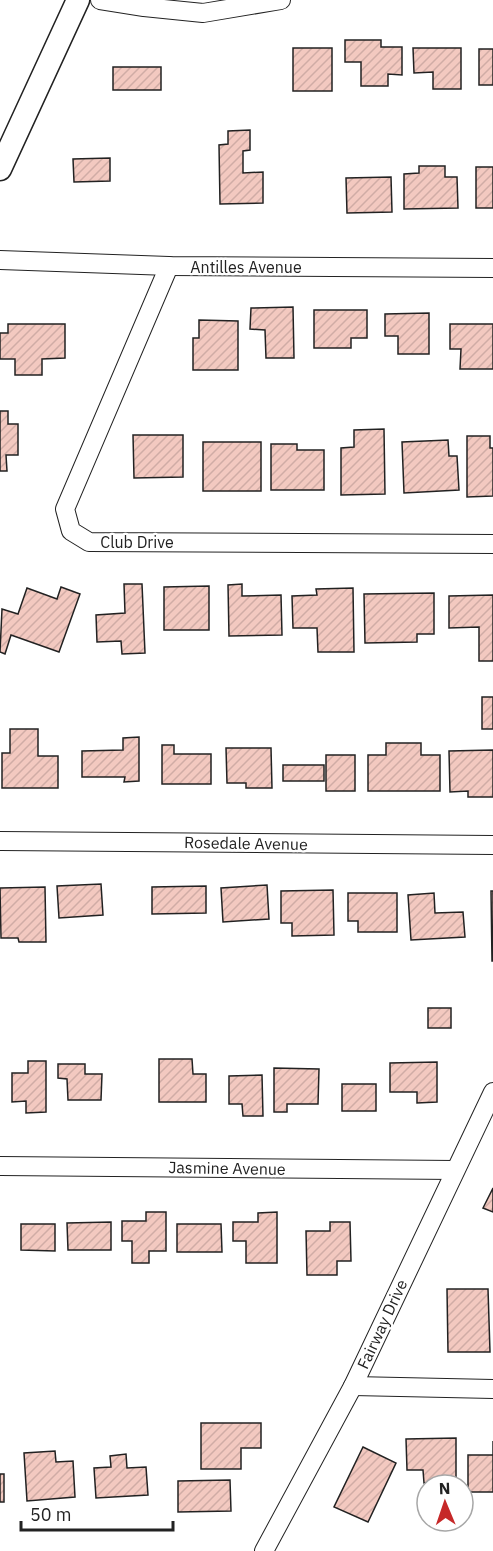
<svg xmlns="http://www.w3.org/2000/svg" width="493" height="1551" font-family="'IBM Plex Sans',sans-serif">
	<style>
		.building { fill: url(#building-hatch); stroke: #222; stroke-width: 1.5 }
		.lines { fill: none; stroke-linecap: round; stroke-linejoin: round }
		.minor-casing { stroke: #222; stroke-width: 20 }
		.tertiary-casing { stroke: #222; stroke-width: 25 }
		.minor { stroke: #fff; stroke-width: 18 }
		.tertiary { stroke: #fff; stroke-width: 22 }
		.labels { text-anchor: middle; stroke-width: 4.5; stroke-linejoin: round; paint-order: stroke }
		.street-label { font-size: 16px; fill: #222; stroke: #fff }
	</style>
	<defs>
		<pattern id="building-hatch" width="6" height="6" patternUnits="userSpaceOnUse" patternTransform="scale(1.5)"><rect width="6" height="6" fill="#f3c9c0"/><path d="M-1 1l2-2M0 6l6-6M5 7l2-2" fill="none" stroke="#d0aca5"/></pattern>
	</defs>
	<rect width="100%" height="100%" fill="#fff"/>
	<!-- building -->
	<g class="building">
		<path d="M345,40H381V47H402V75L388,74V86H361V62H345Z"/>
		<rect x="293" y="48" width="39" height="43"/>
		<path d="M413,48H461V89H433V72L414,73Z"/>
		<rect x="479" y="49" width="14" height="36"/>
		<rect x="113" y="67" width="48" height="23"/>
		<path d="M250,130V150L243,151V173L263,172V203L220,204L219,145L228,144V131Z"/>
		<path d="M110,158V181L74,182L73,159Z"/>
		<path d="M419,166H445V177H457L458,208L404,209V174L419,173Z"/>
		<rect x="476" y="167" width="17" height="41"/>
		<path d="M391,177L392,212L347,213L346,178Z"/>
		<path d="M293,307L294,358H266L265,330L250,329L251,308Z"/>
		<path d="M314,310H367V338H351V348H314Z"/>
		<path d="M429,313V354H398V336H385V314Z"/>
		<path d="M199,320L238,321V370H193V338H199Z"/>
		<path d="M8,324H65V358L42,359V375H15V359H0V333H8Z"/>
		<path d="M450,324H493V369H460L461,349H450Z"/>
		<path d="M0,411H8V424H18V455H6L7,471H0Z"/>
		<path d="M384,429L385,494L341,495V448L354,447V430Z"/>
		<path d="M133,435H183V477L134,478Z"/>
		<path d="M467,436H490V448H493V496L467,497Z"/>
		<path d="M448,440L449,456H457L459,490L404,493L402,442Z"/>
		<rect x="203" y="442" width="58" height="49"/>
		<path d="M271,444H297V450H324V490H271Z"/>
		<path d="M124,584H142L145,653L122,654L121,641L97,642L96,615L125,613Z"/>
		<path d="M242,584V596L281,595L282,635L229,636L228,585Z"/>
		<path d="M209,586V630H164V587Z"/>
		<path d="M61,587L80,594L59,652L11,635L5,654L0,652L2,609L18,614L27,588L57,599Z"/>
		<path d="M353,588L354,652H318L317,628H293L292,596L317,595L316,589Z"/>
		<path d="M434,593V634H417V642L365,643L364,594Z"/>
		<path d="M493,595V661H479V627L449,628V596Z"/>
		<rect x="482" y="697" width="11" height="32"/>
		<path d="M10,729H38V756H58V788H2V753H10Z"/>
		<path d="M139,737V781L124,782L125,777H82V751L123,750V738Z"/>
		<path d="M386,743H421V755H440V791H368V755H386Z"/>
		<path d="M162,745H174V754H211V784H162Z"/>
		<path d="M226,748H271L272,788H246V783H227Z"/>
		<path d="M493,750V797H468V791L450,792L449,751Z"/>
		<rect x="326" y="755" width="29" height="36"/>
		<rect x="283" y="765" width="41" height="16"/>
		<path d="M101,884L103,915L59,918L57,886Z"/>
		<path d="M267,885L269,919L223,922L221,888Z"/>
		<path d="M206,886V913L152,914V887Z"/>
		<path d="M45,887L46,942H19L18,938H1L0,888Z"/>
		<path d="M333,890L334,935L292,936V923H281V891Z"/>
		<path d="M491,891H493V961H492Z"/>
		<path d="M348,893H397V932H358V921H348Z"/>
		<path d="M434,893L435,913L463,912L465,937L411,940L408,895Z"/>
		<rect x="428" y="1008" width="23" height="20"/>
		<path d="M159,1059H192L193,1074H206V1102H159Z"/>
		<path d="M28,1061H46V1112L26,1113V1101L12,1102V1073H28Z"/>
		<path d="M437,1062V1102L417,1103V1092H390V1063Z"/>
		<path d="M58,1064H85V1074H102L101,1100H68L67,1079L58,1078Z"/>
		<path d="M274,1068L319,1069L318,1104H287V1112H274Z"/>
		<path d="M262,1075L263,1116H243L242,1104H229V1076Z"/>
		<rect x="342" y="1084" width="34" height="27"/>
		<path d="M493,1188V1212L483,1208Z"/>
		<path d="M146,1212H166V1251H149V1263H132V1241H122V1221H146Z"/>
		<path d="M277,1212V1263H246V1241H233V1222H258V1213Z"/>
		<path d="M111,1222V1250H68L67,1223Z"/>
		<path d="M330,1222H350L351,1261H337V1275H307L306,1231H330Z"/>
		<path d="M21,1224H55V1251L21,1250Z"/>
		<path d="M177,1224H221L222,1252H177Z"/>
		<path d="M447,1289H488L490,1352H448Z"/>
		<path d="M201,1423H261V1448H241V1469H201Z"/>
		<path d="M456,1438V1482L424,1483L423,1470H407L406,1439Z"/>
		<path d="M493,1441V1492H468V1455H493Z"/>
		<path d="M363,1447L396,1463L368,1522L334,1507Z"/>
		<path d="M55,1451L56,1462L73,1461L75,1497L27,1501L24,1453Z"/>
		<path d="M126,1454L127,1468L146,1467L148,1495L96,1498L94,1468L111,1467L110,1456Z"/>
		<rect x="0" y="1474" width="4" height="28"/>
		<path d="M230,1480L231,1511L178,1512V1481Z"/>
	</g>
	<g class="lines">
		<!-- minor casing -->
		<g class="minor-casing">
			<g id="minor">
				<path d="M100,0L144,7L203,13L281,0"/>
				<path d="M0,260L169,266L493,268"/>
				<path d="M169,266L65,509L71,531L89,542L493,544"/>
				<path d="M0,841L493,845"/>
				<path d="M0,1166L455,1170"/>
				<path d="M353,1386L493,1389"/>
				<path d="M264,1551L353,1386L493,1092"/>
			</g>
		</g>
		<!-- tertiary casing -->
		<g class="tertiary-casing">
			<path id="tertiary" d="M0,169L78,0"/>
		</g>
		<!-- minor -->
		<use href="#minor" class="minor"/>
		<!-- tertiary -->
		<use href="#tertiary" class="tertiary"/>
	</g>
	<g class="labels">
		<!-- street labels -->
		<g class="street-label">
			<text x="246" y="273">Antilles Avenue</text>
			<text x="137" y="548">Club Drive</text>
			<text transform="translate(246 843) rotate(1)" y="6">Rosedale Avenue</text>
			<text transform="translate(227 1168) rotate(1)" y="6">Jasmine Avenue</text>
			<text transform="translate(382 1324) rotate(-65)" y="6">Fairway Drive</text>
		</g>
	</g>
	<!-- north arrow -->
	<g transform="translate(445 1503) rotate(358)"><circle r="28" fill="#ffffff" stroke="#a7a7a7" stroke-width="1.5"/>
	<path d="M0-4.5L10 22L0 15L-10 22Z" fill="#c62828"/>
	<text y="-9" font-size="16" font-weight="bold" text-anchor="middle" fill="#222222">N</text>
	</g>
	<!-- scale -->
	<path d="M21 1521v9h152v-9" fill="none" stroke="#222222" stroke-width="3"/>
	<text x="30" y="1521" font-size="18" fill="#222222" stroke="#ffffff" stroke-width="4.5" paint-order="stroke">50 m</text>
</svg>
